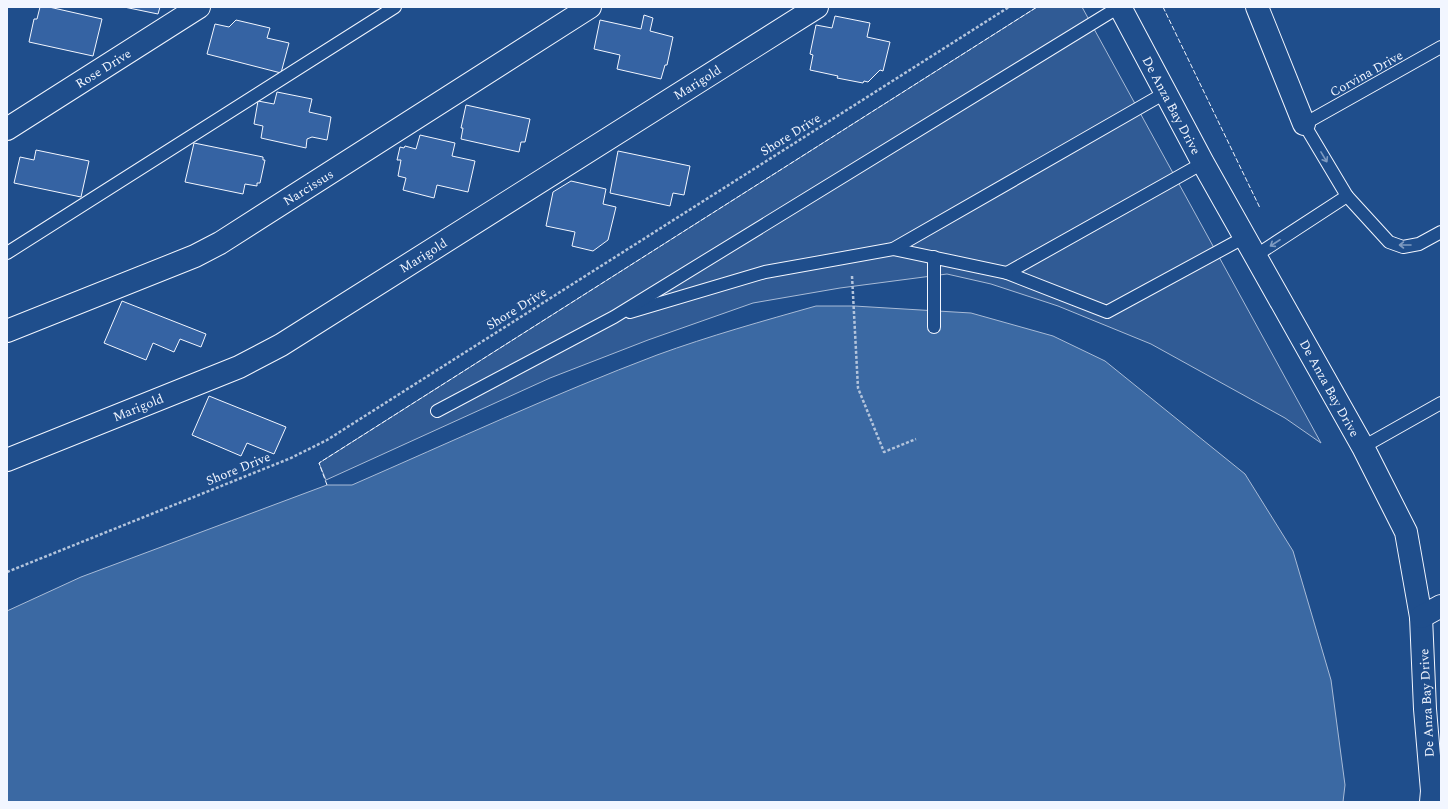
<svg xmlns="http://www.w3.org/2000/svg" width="1448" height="809" font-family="Spectral,serif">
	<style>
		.parking { fill: #305b95; stroke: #a8bbd7 }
		.water { fill: #3b69a3; stroke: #a8bbd7 }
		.building { fill: #3563a3; stroke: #f2f6ff }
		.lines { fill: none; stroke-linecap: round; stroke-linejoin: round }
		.service-casing { stroke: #f2f6ff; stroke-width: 14 }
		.minor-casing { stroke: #f2f6ff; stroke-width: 24 }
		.path { stroke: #b3c4dc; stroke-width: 2.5; stroke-dasharray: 3 2; stroke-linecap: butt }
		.service { stroke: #1f4e8c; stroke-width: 12 }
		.minor { stroke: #1f4e8c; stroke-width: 22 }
		.fence { stroke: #f2f6ff; stroke-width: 1; stroke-dasharray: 5 2; stroke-linecap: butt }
		.oneway { stroke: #7e9ac0 }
		.labels { text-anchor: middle; stroke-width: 3; stroke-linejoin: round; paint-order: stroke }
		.street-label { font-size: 13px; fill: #f2f6ff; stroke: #1f4e8c }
	</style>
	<rect width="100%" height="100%" fill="#1f4e8c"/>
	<!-- parking -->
	<path class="parking" d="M1037,7H1082L1321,443L1285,418L1151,344L1058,306L991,284L947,274L840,288L753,303L648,340L550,378L326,480L319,463Z"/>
	<!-- water -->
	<path class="water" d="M816,306H854L971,313L1053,336L1105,361L1245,474L1293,551L1331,680L1345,785L1343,802H7V611L81,577L327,485H352C453,441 554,394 657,355C709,336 763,321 816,306Z"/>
	<!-- building -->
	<g class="building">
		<path d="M40,7H49L102,19L93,56L29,42L34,19H37Z"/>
		<path d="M124,7H160L158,14Z"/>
		<path d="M644,15L653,18L650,31L673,37L667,65H665L661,79L617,69L620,55L594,49L600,20L641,29Z"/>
		<path d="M835,16L870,23L867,37L890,42L883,71L880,70L868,82L864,81L863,83L837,78L838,76L810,70L813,55L810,54L816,25L832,28Z"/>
		<path d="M236,20L270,28L267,38L289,43L281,73L207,54L215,24L229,27Z"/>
		<path d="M277,92L312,99L309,112L331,117L327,140L312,137L307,139L306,148L261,138L263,126L254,124L258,101L274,104Z"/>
		<path d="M466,105L530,119L525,142H521L519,152L461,139L463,128H461Z"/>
		<path d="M420,135L455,143L452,156L475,161L468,192L437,185L434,198L403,190L406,178L398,176L401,160H397L400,147L404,148L405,146L416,149Z"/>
		<path d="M194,143L263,157V160H265L260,183H257V186L245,184L243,194L185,182Z"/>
		<path d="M36,150L89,161L81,197L14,183L20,157L34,160Z"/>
		<path d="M618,151L690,166L684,195L673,193L670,206L610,193Z"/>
		<path d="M571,181L606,189L603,204L616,207L608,240L593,251L572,246L575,232L546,226L553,192Z"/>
		<path d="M122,301L206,334L201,347L180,339L174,352L153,343L146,360L104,343Z"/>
		<path d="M209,396L286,427L274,454L247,443L241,456L192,435Z"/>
	</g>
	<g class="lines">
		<!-- service casing -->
		<g class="service-casing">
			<g id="service">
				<path d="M1203,163L1007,273L1107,312L1245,237"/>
				<path d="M1347,196L1389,242L1403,247L1419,244L1441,232"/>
				<path d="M893,249L1007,273"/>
				<path d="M7,253L395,7"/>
				<path d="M1255,256L1347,196L1304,124L1441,47"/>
				<path d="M934,257V327"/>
				<path d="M630,312L765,272L893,249L1165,93"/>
				<path d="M437,411L614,317L1119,7"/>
				<path d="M1363,447L1441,403"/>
			</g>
		</g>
		<!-- minor casing -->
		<g class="minor-casing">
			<g id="minor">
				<path d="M1120,7L1203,163L1363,447L1406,532L1421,617L1425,709L1432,791L1431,802"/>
				<path d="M1257,7L1304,124"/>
				<path d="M7,129L199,7"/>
				<path d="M7,331L195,256L220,243L590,7"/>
				<path d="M7,460L239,367L281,345L817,7"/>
				<path d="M1421,617L1441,606"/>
			</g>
		</g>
		<!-- path -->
		<g class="path">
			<path d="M852,276L858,388L884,452L916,439"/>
			<path d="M7,572L291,458L327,440L1009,7"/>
		</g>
		<!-- service -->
		<use href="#service" class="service"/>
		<!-- minor -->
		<use href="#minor" class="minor"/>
		<!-- fence -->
		<g class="fence">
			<path d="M1163,7L1260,208"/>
			<path d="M327,485L319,463L1037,7"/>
		</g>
	</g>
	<!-- one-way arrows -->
	<defs><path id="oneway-shaft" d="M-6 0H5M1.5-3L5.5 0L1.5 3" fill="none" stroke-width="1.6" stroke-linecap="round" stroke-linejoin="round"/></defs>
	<g class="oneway">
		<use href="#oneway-shaft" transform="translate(1324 157) rotate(59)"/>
		<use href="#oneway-shaft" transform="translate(1275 243) rotate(147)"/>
		<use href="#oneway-shaft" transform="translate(1405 245) rotate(-180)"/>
	</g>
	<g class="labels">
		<!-- street labels -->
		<g class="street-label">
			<text transform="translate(103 68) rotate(-32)" y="5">Rose Drive</text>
			<text transform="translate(1366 73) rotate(-29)" y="5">Corvina Drive</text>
			<text transform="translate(697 82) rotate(-32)" y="5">Marigold</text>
			<text transform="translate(1172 105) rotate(62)" y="5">De Anza Bay Drive</text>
			<text transform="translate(790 134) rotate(-32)" y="5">Shore Drive</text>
			<text transform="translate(308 187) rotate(-32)" y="5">Narcissus</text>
			<text transform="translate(423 255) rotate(-32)" y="5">Marigold</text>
			<text transform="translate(516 308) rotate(-32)" y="5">Shore Drive</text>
			<text transform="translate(1330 388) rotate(61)" y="5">De Anza Bay Drive</text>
			<text transform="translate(138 407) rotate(-22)" y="5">Marigold</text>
			<text transform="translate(238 468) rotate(-22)" y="5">Shore Drive</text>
			<text transform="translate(1426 703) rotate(-93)" y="5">De Anza Bay Drive</text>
		</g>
	</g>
	<!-- border -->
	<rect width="1448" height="809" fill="none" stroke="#f2f6ff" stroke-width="16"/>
</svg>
